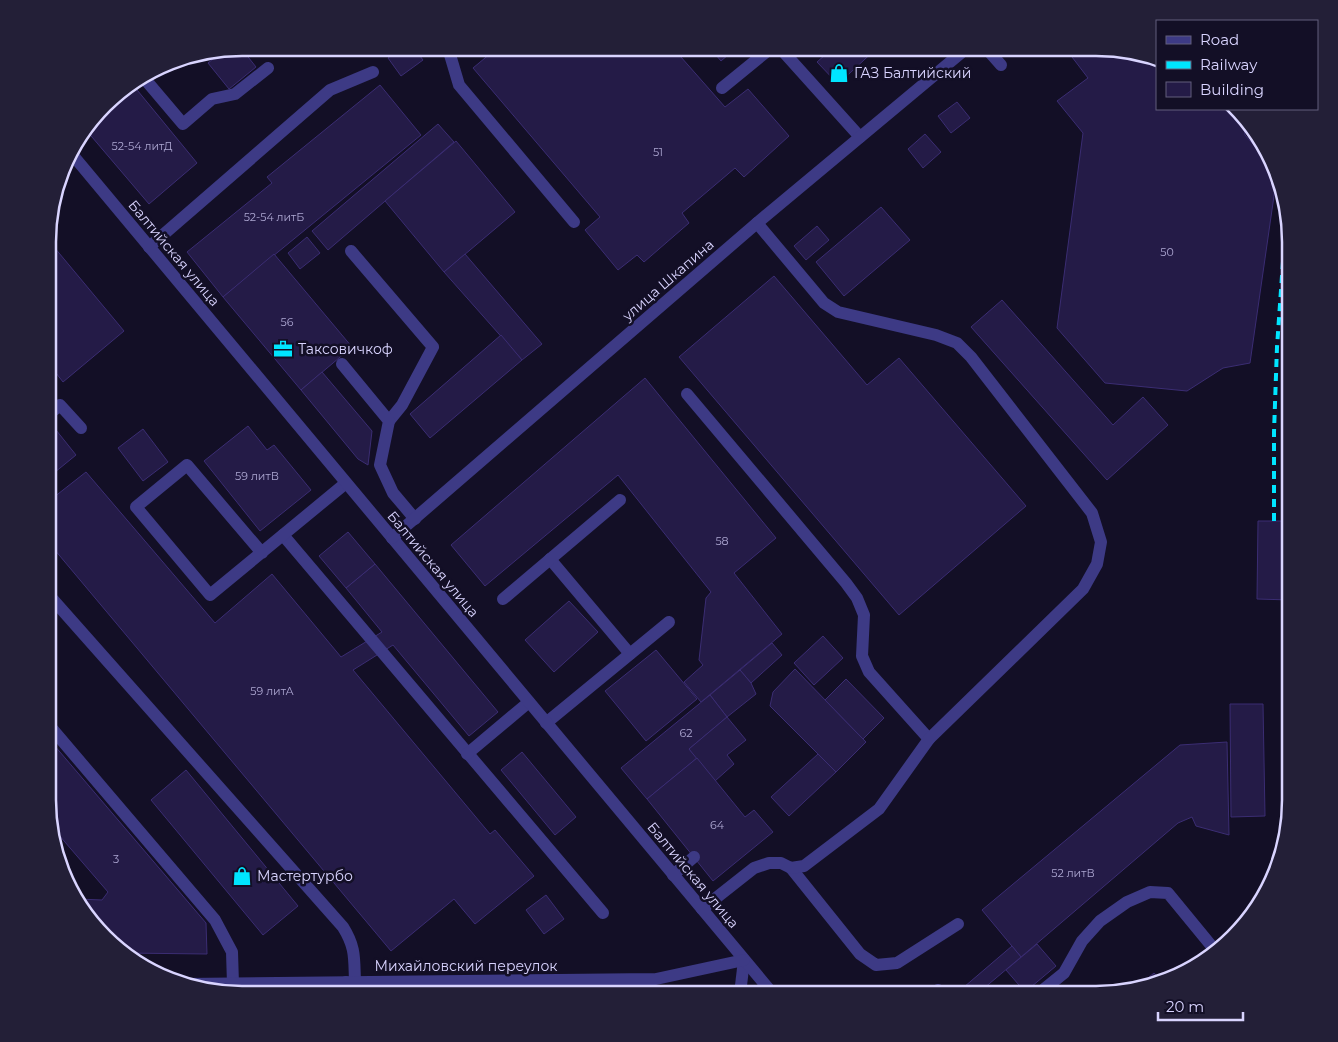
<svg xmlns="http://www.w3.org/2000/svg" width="1338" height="1042" font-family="Montserrat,sans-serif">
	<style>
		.building { fill: #241b47; stroke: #3b2d73 }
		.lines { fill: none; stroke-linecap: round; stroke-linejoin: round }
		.lane { stroke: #3d3a85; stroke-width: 12 }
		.street { stroke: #3d3a85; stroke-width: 12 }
		.rail { stroke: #00e5ff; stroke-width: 4; stroke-dasharray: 8 6; stroke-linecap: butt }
		.labels { text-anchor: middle; stroke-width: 5; stroke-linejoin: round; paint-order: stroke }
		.number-label { font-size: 11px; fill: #aca6d1 }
		.poi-label { font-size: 14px; fill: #d9d4ff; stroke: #130f26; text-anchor: start }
		.street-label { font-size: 14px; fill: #d9d4ff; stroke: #130f26 }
		.rim { fill: none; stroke: #d9d4ff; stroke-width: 2.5 }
	</style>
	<rect width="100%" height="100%" fill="#130f26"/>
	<!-- building -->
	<g class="building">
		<path d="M241,48L256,67L229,89L208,63L223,51Z"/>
		<path d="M401,48H414L423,60L401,76L388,58Z"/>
		<path d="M497,48H673L725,107L748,89L789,136L744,177L735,168L682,213L689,223L644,262L637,255L618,270L585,230L600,217L473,68Z"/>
		<path d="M710,48H736L721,61Z"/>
		<path d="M818,48H877L838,84L817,62L825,55Z"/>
		<path d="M1085,48H1108L1157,59V109H1234L1244,124L1245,135L1276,170L1277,175L1250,363L1223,368L1187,391L1105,383L1057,328L1083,133L1057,101L1088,78L1072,57Z"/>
		<path d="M133,85L197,163L149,204L86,130L114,96Z"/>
		<path d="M380,85L421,135L223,297L187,252L272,183L267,177Z"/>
		<path d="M957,102L970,118L951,133L938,116Z"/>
		<path d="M438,124L454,142L328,250L312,231Z"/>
		<path d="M925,134L941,152L923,168L908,149Z"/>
		<path d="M456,141L515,212L444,272L385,201Z"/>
		<path d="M881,207L910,240L844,296L816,262Z"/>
		<path d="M817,226L829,240L806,260L794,246Z"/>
		<path d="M307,237L320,253L300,269L288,253Z"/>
		<path d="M49,241L124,331L63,382L49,364Z"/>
		<path d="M274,254L352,347L301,390L223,297Z"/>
		<path d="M465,254L542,344L522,360L444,272Z"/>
		<path d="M774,276L867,385L899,358L1026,506L899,615L679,357Z"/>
		<path d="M1002,300L1113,425L1143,397L1168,425L1107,480L971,327Z"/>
		<path d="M501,335L522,360L430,438L410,414Z"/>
		<path d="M322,372L372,431L368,465L358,459L301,390Z"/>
		<path d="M645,378L776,538L734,573L782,634L701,702L684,682L703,665L699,660L706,598L711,592L618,475L485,586L451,545Z"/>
		<path d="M52,425L76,455L49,477V427Z"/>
		<path d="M248,426L267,450L274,445L311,490L260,531L204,461Z"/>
		<path d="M143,429L168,462L143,481L118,448Z"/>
		<path d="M86,472L215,623L272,574L341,657L382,632L346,588L375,564L498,712L469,736L393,645L353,670L490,834L495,830L534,876L475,924L454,899L391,951L49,543V501Z"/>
		<path d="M1290,501V600L1257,599L1258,521H1290Z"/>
		<path d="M348,532L375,564L346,588L319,556Z"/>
		<path d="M569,601L598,632L554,672L525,640Z"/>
		<path d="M823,636L843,658L814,685L794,663Z"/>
		<path d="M772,643L782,655L751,683L740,670Z"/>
		<path d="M656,650L697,699L646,741L605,691Z"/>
		<path d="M795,669L866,742L836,772L770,706L773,692Z"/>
		<path d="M740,670L751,683L756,694L727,717L710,695Z"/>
		<path d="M846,679L884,718L863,739L825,700Z"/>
		<path d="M710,695L727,717L689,749L697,758L647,799L621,768Z"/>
		<path d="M1230,704H1263L1265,816L1231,817Z"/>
		<path d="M727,717L746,740L727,755L734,764L715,781L689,749Z"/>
		<path d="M48,738L206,923L207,954L125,953L114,946L78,899L102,900L108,892L52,827L48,813Z"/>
		<path d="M1227,742L1229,835L1196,826L1192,817L1178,823L1021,957L982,910L1180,745Z"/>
		<path d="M522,752L576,817L555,835L501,770Z"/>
		<path d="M818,754L836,772L789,816L771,797Z"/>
		<path d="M697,758L745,817L754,810L773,832L713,881L647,799Z"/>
		<path d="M186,770L298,906L263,935L151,800Z"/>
		<path d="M546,895L564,919L544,934L526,910Z"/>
		<path d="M1037,944L1056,966L1025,992L1006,970Z"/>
		<path d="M1012,946L1021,957L977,994H958L957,993Z"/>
		<path d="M1154,973L1161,981L1138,986Z"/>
	</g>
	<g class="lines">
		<!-- lane -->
		<g class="lane">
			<path d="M448,48L459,85L574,222"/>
			<path d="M780,48L860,137"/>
			<path d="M986,48L1001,65"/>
			<path d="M144,78L183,124L212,99L235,94L268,68"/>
			<path d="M722,88L771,48"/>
			<path d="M149,247L330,90L373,72"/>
			<path d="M351,251L433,347L402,405L389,421"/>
			<path d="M342,364L389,421L380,465L393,493L415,519"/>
			<path d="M687,394L846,583L857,598L864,615L862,656L869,672L929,739"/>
			<path d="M49,414L60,405L81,428"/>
			<path d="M283,535L603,913"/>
			<path d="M262,553L187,465L136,507L210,595L346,483"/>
			<path d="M550,559L630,654"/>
			<path d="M48,594L343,927C356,948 354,958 355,982"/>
			<path d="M503,599L620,500"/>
			<path d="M546,723L669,622"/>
			<path d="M48,724L215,920L232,952L233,984"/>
			<path d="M467,754L529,702"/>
			<path d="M791,868L860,954L876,965L897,963L958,924"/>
			<path d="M673,875L694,857"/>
			<path d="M702,909L754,868L769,863H781L791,868L804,866L879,809L929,739L1083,589L1097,564L1101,542L1092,513L971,357L957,343L936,335L838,312L824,303L757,223"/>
			<path d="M346,982V994"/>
			<path d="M938,990L942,994"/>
			<path d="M740,994L744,960"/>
			<path d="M1038,994L1064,973L1082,941L1100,921L1127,902L1150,892L1168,893L1214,949"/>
		</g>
		<!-- street -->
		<g class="street">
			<path d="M71,153L773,994"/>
			<path d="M392,538L757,223L967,48"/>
			<path d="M185,984L656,979L744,960"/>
		</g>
		<!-- rail -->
		<path class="rail" d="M1274,521V432L1277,347L1286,219"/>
	</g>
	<!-- icons -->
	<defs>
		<g id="shop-bare" transform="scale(1.5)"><path d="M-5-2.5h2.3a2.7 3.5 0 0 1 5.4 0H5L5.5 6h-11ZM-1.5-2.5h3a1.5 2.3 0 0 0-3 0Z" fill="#00e5ff" stroke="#130f26" stroke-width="2.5" paint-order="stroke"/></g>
		<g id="office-bare" transform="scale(1.5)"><path d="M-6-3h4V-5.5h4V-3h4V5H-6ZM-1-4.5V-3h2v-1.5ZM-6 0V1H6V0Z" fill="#00e5ff" stroke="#130f26" stroke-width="2.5" paint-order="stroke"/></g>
	</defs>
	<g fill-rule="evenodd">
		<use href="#shop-bare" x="839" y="73"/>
		<use href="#office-bare" x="283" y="349"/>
		<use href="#shop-bare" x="242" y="876"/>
	</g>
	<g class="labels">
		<!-- number labels -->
		<g class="number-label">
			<text x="142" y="150">52-54 литД</text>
			<text x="658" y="156">51</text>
			<text x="274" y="221">52-54 литБ</text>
			<text x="1167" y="256">50</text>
			<text x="287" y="326">56</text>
			<text x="257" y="480">59 литВ</text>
			<text x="722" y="545">58</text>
			<text x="272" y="695">59 литА</text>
			<text x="686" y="737">62</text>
			<text x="717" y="829">64</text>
			<text x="116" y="863">3</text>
			<text x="1073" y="877">52 литВ</text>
		</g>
		<!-- poi labels -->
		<g class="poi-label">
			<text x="854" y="78">ГАЗ Балтийский</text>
			<text x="298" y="354">Таксовичкоф</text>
			<text x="257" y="881">Мастертурбо</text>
		</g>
		<!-- street labels -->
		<g class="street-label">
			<text transform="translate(174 253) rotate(50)" y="5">Балтийская улица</text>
			<text transform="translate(668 280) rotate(-41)" y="5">улица Шкапина</text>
			<text transform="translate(433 564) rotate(50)" y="5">Балтийская улица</text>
			<text transform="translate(693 875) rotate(50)" y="5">Балтийская улица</text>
			<text x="466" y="971">Михайловский переулок</text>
		</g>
	</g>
	<!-- crop -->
	<path d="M0 0H1338V1042H0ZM242 56H1096A186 186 0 0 1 1282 242V800A186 186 0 0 1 1096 986H242A186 186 0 0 1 56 800V242A186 186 0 0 1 242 56Z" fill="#231f37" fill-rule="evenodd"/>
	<path class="rim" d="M242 56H1096A186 186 0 0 1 1282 242V800A186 186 0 0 1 1096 986H242A186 186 0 0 1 56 800V242A186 186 0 0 1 242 56Z"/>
	<!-- legend -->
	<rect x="1156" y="20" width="162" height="90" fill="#130f26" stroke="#625e7d"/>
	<rect x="1166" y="36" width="25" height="8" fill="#3d3a85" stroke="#625e7d"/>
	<text x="1200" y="45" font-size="15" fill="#d9d4ff">Road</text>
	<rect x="1166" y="61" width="25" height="8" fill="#00e5ff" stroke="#625e7d"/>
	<text x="1200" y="70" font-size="15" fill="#d9d4ff">Railway</text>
	<rect x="1166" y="82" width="25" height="15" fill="#241b47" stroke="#625e7d"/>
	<text x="1200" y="95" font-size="15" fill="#d9d4ff">Building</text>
	<!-- scale -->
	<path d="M1158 1012v8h85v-8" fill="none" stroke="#d9d4ff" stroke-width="2.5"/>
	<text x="1166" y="1012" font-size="15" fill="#d9d4ff" stroke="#130f26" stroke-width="4" paint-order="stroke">20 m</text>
</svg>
